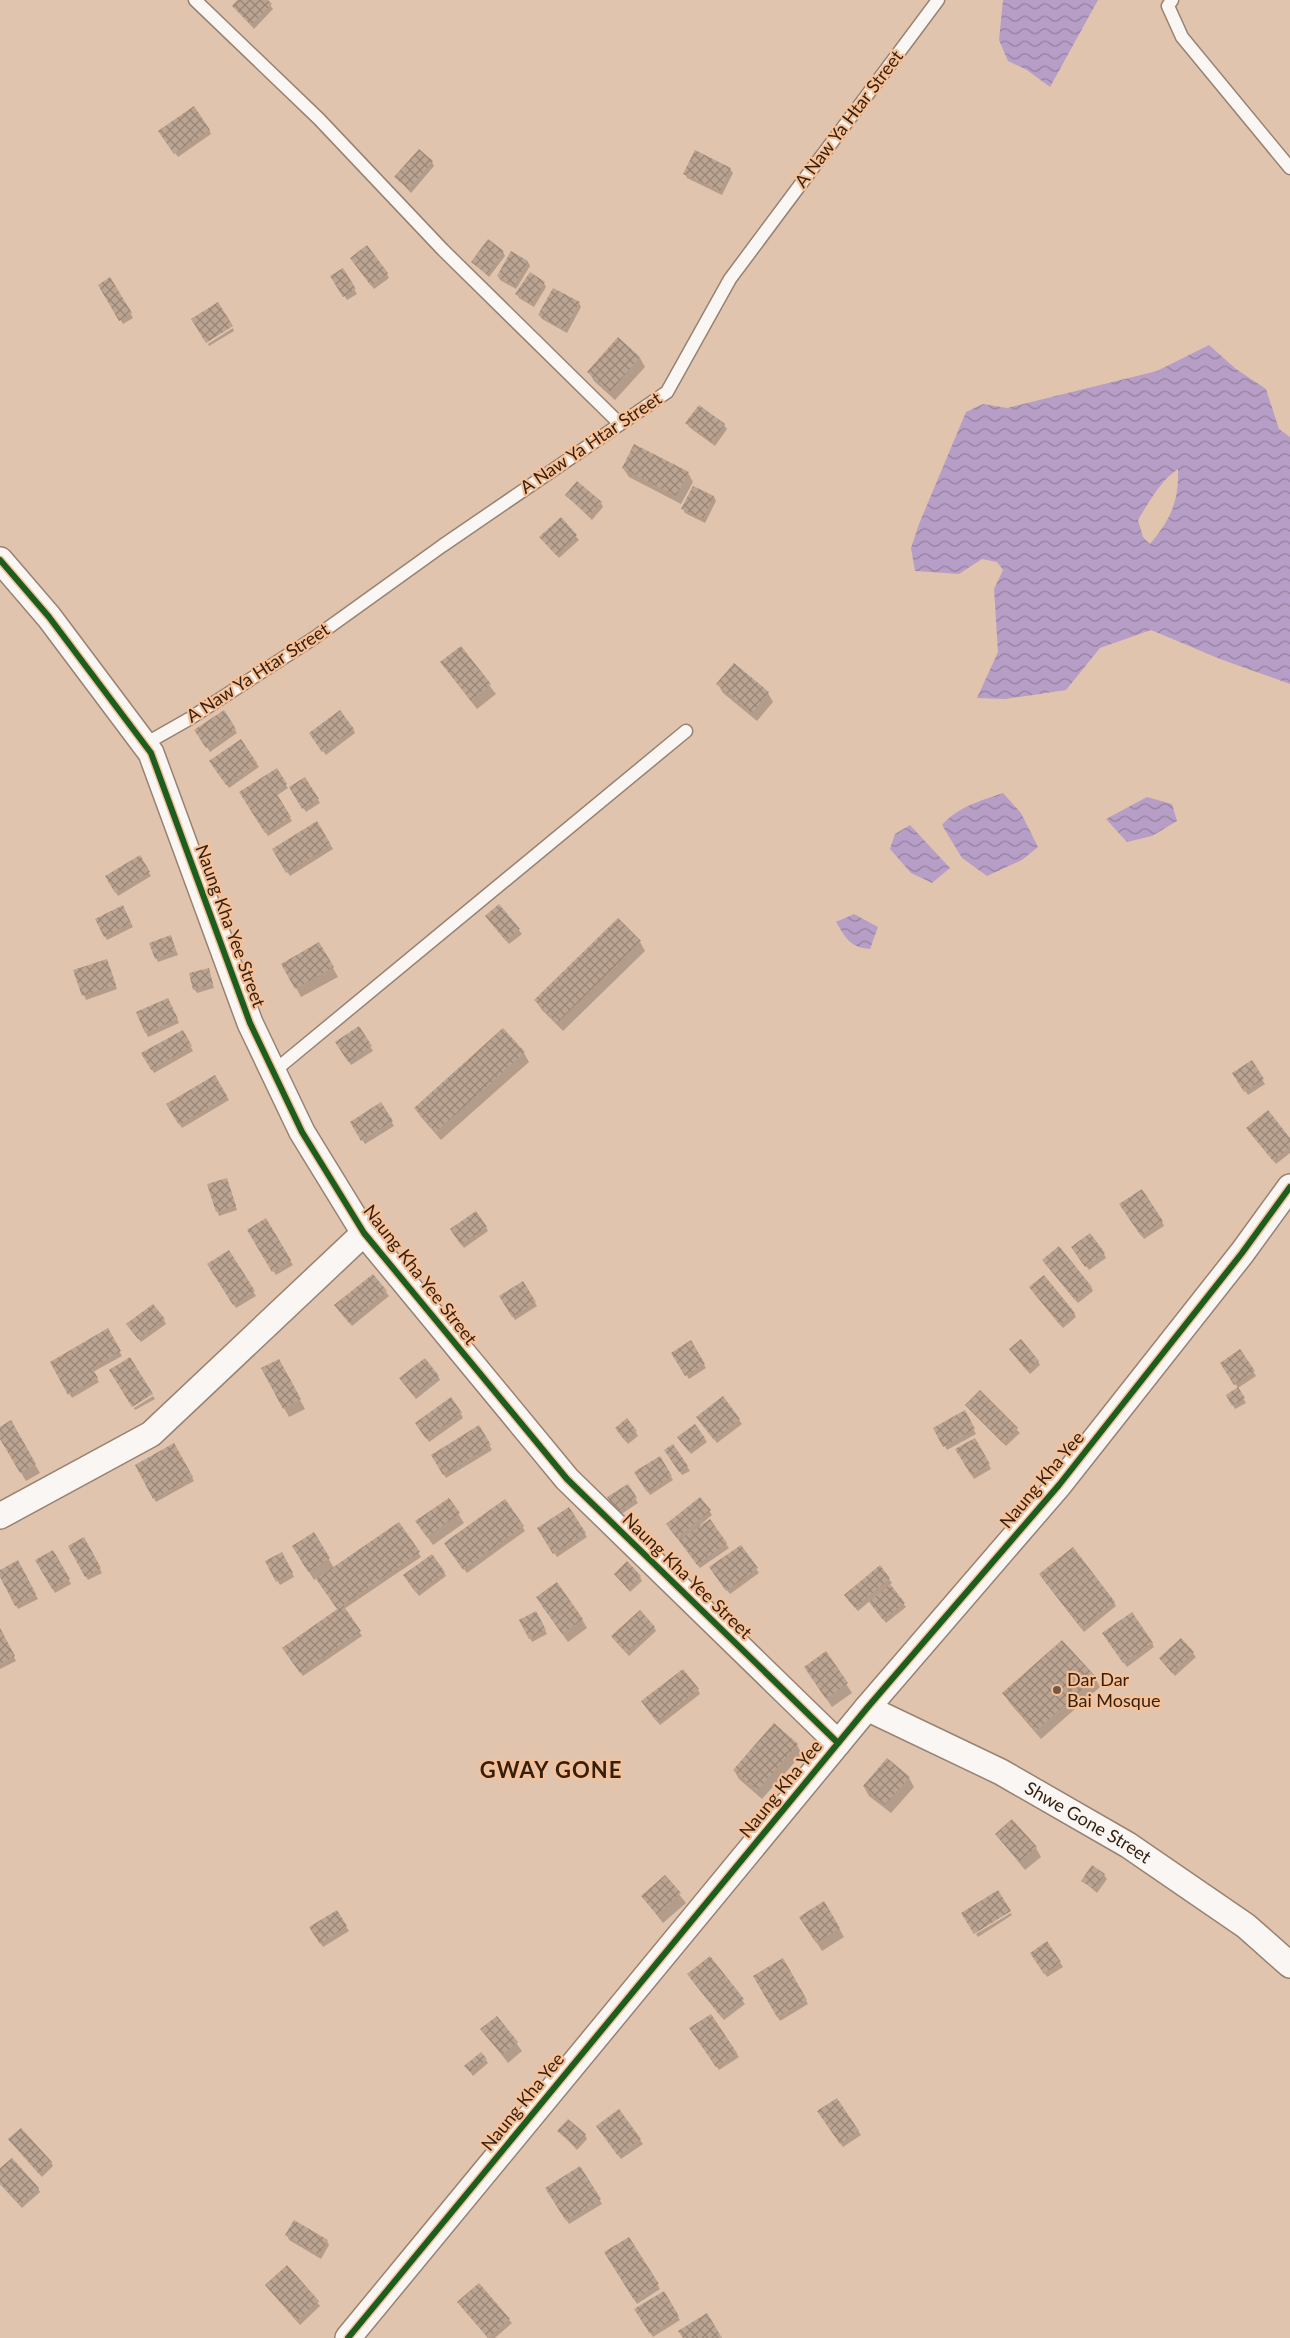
<svg xmlns="http://www.w3.org/2000/svg" width="1290" height="2338" font-family="Lato,sans-serif">
	<style>
		.water { fill: url(#water-waves); fill-rule: evenodd }
		.shadow { fill: #0003 }
		.building { fill: url(#building-cross-hatch) }
		.lines { fill: none; stroke-linecap: round; stroke-linejoin: round }
		.service-casing { stroke: #988271; stroke-width: 15 }
		.minor-casing { stroke: #988271; stroke-width: 28 }
		.service { stroke: #faf6f3; stroke-width: 12 }
		.minor { stroke: #faf6f3; stroke-width: 25 }
		.cycleway-casing { stroke: #f7c198; stroke-width: 9 }
		.cycleway { stroke: #1b5e20; stroke-width: 6 }
		.poi-dot { fill: #705947; stroke: #f7c198; stroke-width: 2 }
		.labels { text-anchor: middle; stroke-width: 4.5; stroke-linejoin: round; paint-order: stroke }
		.street-label { font-size: 18px; fill: #331f0f; stroke: #f7c198 }
		.poi-label { font-size: 18px; fill: #331f0f; stroke: #f7c198; text-anchor: start }
		.district-label { font-size: 22px; font-weight: bold; letter-spacing: 1px; fill: #331f0f; stroke: #f7c198 }
	</style>
	<defs>
		<pattern id="water-waves" width="16" height="10" patternUnits="userSpaceOnUse" patternTransform="scale(1.25)"><rect width="16" height="10" fill="#b69ec6"/><path d="M0 5q4-4 8 0t8 0" fill="none" stroke="#95809f"/></pattern>
		<pattern id="building-cross-hatch" width="8" height="8" patternUnits="userSpaceOnUse" patternTransform="scale(1.25)"><rect width="8" height="8" fill="#bba492"/><path d="M0 0l8 8M0 8l8-8" fill="none" stroke="#998576"/></pattern>
	</defs>
	<rect width="100%" height="100%" fill="#e1c4ae"/>
	<!-- water -->
	<g class="water">
		<path d="M1003,0H1098L1050,87L1027,70L1008,61L999,40Z"/>
		<path d="M1209,345L1236,369L1266,389L1279,429L1290,437V684L1220,659L1151,630L1100,648L1066,690L1005,699L977,698L998,652L994,589L1003,570L997,562L982,559L959,574L915,571L911,548L919,524L966,412L983,404L1007,408L1157,371ZM1178,469C1179,501 1171,519 1150,544L1143,537L1138,520C1149,502 1161,480 1178,469Z"/>
		<path d="M1003,793L1021,813L1038,847L1022,860L987,876L962,858L942,825C958,807 980,801 1003,793Z"/>
		<path d="M1147,797L1172,804L1177,821L1152,836L1127,842L1106,819Z"/>
		<path d="M910,825L950,868L932,883L911,873L890,849L895,834Z"/>
		<path d="M854,914L878,927L870,949C849,947 846,938 836,922Z"/>
	</g>
	<!-- shadow -->
	<g class="shadow">
		<path d="M239,0H266L273,9L254,29L233,6Z"/>
		<path d="M209,130L211,134L178,157L162,135Z"/>
		<path d="M432,162L434,166L411,193L396,177Z"/>
		<path d="M730,169L733,173L722,195L687,178L685,174Z"/>
		<path d="M503,252L505,256L489,277L472,262Z"/>
		<path d="M512,253L528,262L530,266L516,289L500,280L498,276Z"/>
		<path d="M354,262L387,274L389,278L374,289Z"/>
		<path d="M342,270L357,294L347,300L332,277Z"/>
		<path d="M110,279L133,318L123,324L99,285Z"/>
		<path d="M544,283L546,287L534,307L519,298L517,294Z"/>
		<path d="M579,303L581,307L567,333L542,319L539,315Z"/>
		<path d="M233,328L234,331L209,346L208,344Z"/>
		<path d="M618,339L640,358L645,367L615,400L594,381L589,372Z"/>
		<path d="M687,423L724,425L727,429L715,446L689,427Z"/>
		<path d="M623,468L688,473L693,482L681,504L629,477Z"/>
		<path d="M694,487L714,497L716,501L705,523L685,513L683,509Z"/>
		<path d="M566,495L601,503L603,507L592,520Z"/>
		<path d="M561,519L579,540L559,558L541,538Z"/>
		<path d="M460,647L496,694L477,709L441,662Z"/>
		<path d="M734,665L768,693L773,702L757,721L723,693L718,684Z"/>
		<path d="M223,712L237,733L210,752L196,730Z"/>
		<path d="M353,729L355,733L326,755L313,737Z"/>
		<path d="M256,763L259,767L229,788L213,765Z"/>
		<path d="M276,770L288,788L276,796L292,821L268,836L241,793Z"/>
		<path d="M305,778L320,803L306,812L290,787Z"/>
		<path d="M317,823L333,849L290,876L273,849Z"/>
		<path d="M139,857L151,876L118,896L107,877Z"/>
		<path d="M499,906L522,934L509,944L489,920Z"/>
		<path d="M125,911L133,927L107,940L97,920Z"/>
		<path d="M172,940L178,955L158,962L156,958Z"/>
		<path d="M640,942L645,951L563,1031L541,1009L536,1000Z"/>
		<path d="M319,943L338,977L301,997L283,964Z"/>
		<path d="M107,960L117,989L86,1000L75,971Z"/>
		<path d="M208,969L214,988L197,993L194,989Z"/>
		<path d="M170,1003L179,1023L148,1037L137,1013Z"/>
		<path d="M358,1028L373,1051L351,1065L339,1046Z"/>
		<path d="M182,1032L193,1051L154,1073L143,1054Z"/>
		<path d="M524,1053L529,1062L441,1140L421,1117L415,1108Z"/>
		<path d="M1251,1062L1265,1084L1248,1095L1236,1077Z"/>
		<path d="M214,1076L229,1100L182,1128L168,1104Z"/>
		<path d="M381,1104L394,1126L365,1144L351,1123Z"/>
		<path d="M1250,1132L1290,1140V1153L1276,1164Z"/>
		<path d="M228,1184L237,1210L219,1216L208,1185Z"/>
		<path d="M1123,1209L1162,1222L1164,1226L1144,1239Z"/>
		<path d="M265,1220L293,1265L276,1275L248,1230Z"/>
		<path d="M486,1227L488,1231L464,1248L454,1234Z"/>
		<path d="M1075,1251L1104,1254L1106,1258L1089,1270Z"/>
		<path d="M228,1252L256,1296L236,1308L209,1265Z"/>
		<path d="M1046,1264L1091,1287L1093,1291L1078,1303Z"/>
		<path d="M373,1276L389,1296L352,1326L338,1309Z"/>
		<path d="M523,1283L537,1306L515,1320L501,1296Z"/>
		<path d="M1033,1292L1074,1313L1076,1317L1063,1328Z"/>
		<path d="M164,1320L166,1324L141,1342L130,1328Z"/>
		<path d="M107,1330L122,1356L93,1372L99,1382L72,1398L51,1362Z"/>
		<path d="M690,1342L706,1368L689,1379L673,1353Z"/>
		<path d="M1240,1351L1256,1376L1238,1388L1221,1363Z"/>
		<path d="M1013,1353L1038,1361L1040,1365L1030,1374Z"/>
		<path d="M263,1369H283L305,1409L289,1417Z"/>
		<path d="M438,1376L440,1380L416,1399L403,1382Z"/>
		<path d="M1238,1389L1246,1403L1235,1409L1227,1395Z"/>
		<path d="M980,1392L1020,1433L1006,1446L969,1409Z"/>
		<path d="M153,1396L155,1399L135,1410L134,1408Z"/>
		<path d="M722,1398L742,1424L717,1443L700,1421Z"/>
		<path d="M964,1412L976,1434L947,1450L935,1428Z"/>
		<path d="M461,1414L463,1418L429,1442L419,1427Z"/>
		<path d="M10,1422L40,1473L26,1481L0,1437V1428Z"/>
		<path d="M478,1427L492,1450L446,1478L433,1456Z"/>
		<path d="M619,1432H636L638,1436L628,1444Z"/>
		<path d="M704,1438L707,1442L691,1454L681,1441Z"/>
		<path d="M974,1439L991,1469L974,1479L957,1449Z"/>
		<path d="M174,1445L194,1481L156,1502L136,1466Z"/>
		<path d="M673,1445L690,1471L682,1475L665,1450Z"/>
		<path d="M659,1458L673,1480L650,1495L636,1473Z"/>
		<path d="M627,1486L638,1503L620,1515L609,1498Z"/>
		<path d="M700,1498L712,1515L700,1525L701,1527L710,1521L729,1548L700,1568L670,1529Z"/>
		<path d="M449,1499L464,1523L433,1545L422,1530Z"/>
		<path d="M505,1501L525,1531L467,1573L448,1547Z"/>
		<path d="M569,1509L587,1537L557,1557L539,1528Z"/>
		<path d="M399,1524L421,1557L344,1609L362,1636L303,1676L286,1652L339,1610L317,1578L314,1580L299,1555L314,1534L334,1568Z"/>
		<path d="M83,1538L102,1573L88,1580L69,1546Z"/>
		<path d="M740,1546L759,1573L730,1594L713,1572Z"/>
		<path d="M53,1552L71,1584L55,1593L37,1561Z"/>
		<path d="M282,1554L294,1577L280,1585L267,1562Z"/>
		<path d="M18,1562L38,1599L18,1609L0,1575V1572Z"/>
		<path d="M880,1567L892,1583L889,1585L906,1607L886,1623L870,1601L858,1611L848,1600Z"/>
		<path d="M444,1572L446,1576L419,1596L407,1579Z"/>
		<path d="M616,1575L640,1577L642,1581L630,1592Z"/>
		<path d="M1042,1578L1114,1602L1116,1606L1084,1632Z"/>
		<path d="M542,1606L582,1619L587,1628L568,1642Z"/>
		<path d="M535,1612L547,1634L532,1642L521,1620Z"/>
		<path d="M654,1627L656,1631L629,1656L612,1637Z"/>
		<path d="M0,1631L16,1661L0,1669Z"/>
		<path d="M1106,1637L1152,1643L1154,1647L1127,1667Z"/>
		<path d="M1181,1640L1196,1657L1175,1676L1163,1662Z"/>
		<path d="M1062,1641L1095,1678L1100,1687L1041,1739L1009,1702L1004,1693Z"/>
		<path d="M826,1653L852,1693L832,1707L811,1676Z"/>
		<path d="M698,1690L700,1694L660,1725L645,1706Z"/>
		<path d="M797,1745L802,1754L762,1799L739,1779L734,1770Z"/>
		<path d="M909,1778L914,1787L891,1813L869,1796L864,1787Z"/>
		<path d="M996,1834L1036,1848L1041,1857L1025,1870Z"/>
		<path d="M1104,1875L1107,1879L1097,1893L1083,1881Z"/>
		<path d="M665,1877L686,1903L663,1923L643,1897Z"/>
		<path d="M336,1912L349,1931L323,1947L311,1928Z"/>
		<path d="M1011,1913L1012,1915L978,1937L976,1934Z"/>
		<path d="M806,1926L839,1928L844,1937L822,1951Z"/>
		<path d="M1047,1943L1063,1967L1047,1977L1032,1953Z"/>
		<path d="M710,1958L745,2004L724,2020L691,1979Z"/>
		<path d="M783,1960L808,2004L780,2021L754,1977Z"/>
		<path d="M497,2017L522,2051L508,2063L482,2029Z"/>
		<path d="M693,2033L736,2053L739,2057L719,2070Z"/>
		<path d="M486,2060L488,2063L473,2076L466,2066Z"/>
		<path d="M618,2110L643,2144L621,2159L600,2130Z"/>
		<path d="M821,2116L858,2131L861,2135L843,2147Z"/>
		<path d="M559,2131L585,2135L587,2139L577,2150Z"/>
		<path d="M9,2140L51,2162L53,2166L42,2177Z"/>
		<path d="M580,2168L602,2204L569,2224L547,2188Z"/>
		<path d="M0,2170L38,2188L40,2192L22,2208L0,2184Z"/>
		<path d="M287,2235L327,2241L329,2245L321,2259L289,2240Z"/>
		<path d="M629,2238L660,2289L637,2304L605,2253Z"/>
		<path d="M287,2267L320,2306L300,2325L266,2286Z"/>
		<path d="M663,2293L680,2320L653,2337L636,2310Z"/>
		<path d="M461,2306L509,2320L512,2323L495,2338H489Z"/>
	</g>
	<!-- building -->
	<g class="building">
		<path d="M237,0H268L272,4L251,25L232,6Z"/>
		<path d="M194,106L210,130L174,154L158,131Z"/>
		<path d="M419,149L433,161L409,189L394,177Z"/>
		<path d="M695,150L731,168L720,191L683,174Z"/>
		<path d="M488,239L504,251L487,274L471,262Z"/>
		<path d="M367,245L388,273L371,286L350,258Z"/>
		<path d="M511,251L528,261L514,286L497,276Z"/>
		<path d="M343,268L356,289L343,297L330,276Z"/>
		<path d="M530,272L545,282L531,304L515,294Z"/>
		<path d="M110,277L132,313L119,321L98,285Z"/>
		<path d="M553,288L580,302L564,330L538,315Z"/>
		<path d="M218,302L233,326L206,343L191,319Z"/>
		<path d="M618,337L640,357L610,392L587,372Z"/>
		<path d="M699,405L725,424L712,442L685,423Z"/>
		<path d="M634,444L689,472L676,496L622,468Z"/>
		<path d="M577,481L602,502L589,516L565,495Z"/>
		<path d="M693,486L714,496L703,519L681,509Z"/>
		<path d="M561,517L577,535L556,555L539,537Z"/>
		<path d="M461,646L491,684L471,701L440,662Z"/>
		<path d="M734,663L769,692L752,713L716,684Z"/>
		<path d="M224,710L236,729L206,748L194,730Z"/>
		<path d="M340,710L354,729L322,752L309,733Z"/>
		<path d="M241,739L257,763L226,785L209,761Z"/>
		<path d="M277,768L287,784L275,791L291,817L265,833L239,792Z"/>
		<path d="M305,777L319,799L302,809L289,787Z"/>
		<path d="M317,821L331,845L286,873L272,849Z"/>
		<path d="M140,855L150,872L115,893L105,876Z"/>
		<path d="M499,904L520,929L506,941L485,916Z"/>
		<path d="M123,905L131,923L104,937L95,919Z"/>
		<path d="M618,918L641,941L557,1023L534,1000Z"/>
		<path d="M171,935L176,951L155,959L149,943Z"/>
		<path d="M319,942L334,967L295,989L281,964Z"/>
		<path d="M107,959L116,985L82,996L73,970Z"/>
		<path d="M209,968L213,984L193,990L189,973Z"/>
		<path d="M168,998L178,1019L145,1033L136,1012Z"/>
		<path d="M359,1026L372,1046L348,1062L335,1042Z"/>
		<path d="M503,1028L525,1052L436,1132L414,1108Z"/>
		<path d="M183,1030L192,1046L151,1070L141,1053Z"/>
		<path d="M1252,1060L1264,1079L1244,1092L1232,1073Z"/>
		<path d="M215,1075L227,1096L179,1125L166,1104Z"/>
		<path d="M381,1102L393,1121L361,1141L350,1122Z"/>
		<path d="M1268,1110L1290,1138V1147L1273,1161L1246,1128Z"/>
		<path d="M227,1178L236,1206L216,1212L207,1184Z"/>
		<path d="M1142,1189L1163,1221L1141,1236L1119,1204Z"/>
		<path d="M476,1211L487,1227L461,1245L450,1229Z"/>
		<path d="M266,1218L291,1260L272,1272L247,1230Z"/>
		<path d="M1090,1233L1105,1253L1085,1267L1071,1247Z"/>
		<path d="M1059,1246L1092,1287L1075,1300L1042,1260Z"/>
		<path d="M229,1250L255,1291L233,1305L207,1264Z"/>
		<path d="M373,1274L387,1291L349,1323L334,1305Z"/>
		<path d="M1044,1275L1075,1313L1060,1325L1029,1287Z"/>
		<path d="M523,1281L536,1302L512,1317L499,1296Z"/>
		<path d="M153,1304L165,1319L138,1339L126,1324Z"/>
		<path d="M108,1328L121,1351L92,1368L98,1378L68,1395L50,1362Z"/>
		<path d="M1021,1339L1039,1361L1027,1371L1009,1349Z"/>
		<path d="M691,1340L705,1364L685,1376L671,1353Z"/>
		<path d="M1240,1349L1255,1371L1234,1385L1220,1363Z"/>
		<path d="M130,1357L153,1394L132,1407L109,1370Z"/>
		<path d="M425,1358L439,1376L413,1395L399,1378Z"/>
		<path d="M279,1359L301,1399L283,1409L261,1368Z"/>
		<path d="M1238,1387L1245,1398L1232,1406L1226,1395Z"/>
		<path d="M980,1390L1018,1428L1003,1443L965,1405Z"/>
		<path d="M723,1396L740,1419L714,1440L696,1417Z"/>
		<path d="M451,1397L462,1413L426,1439L415,1423Z"/>
		<path d="M965,1410L975,1429L943,1447L933,1428Z"/>
		<path d="M627,1418L637,1431L625,1441L615,1428Z"/>
		<path d="M11,1420L36,1464L20,1473L0,1439V1427Z"/>
		<path d="M695,1424L705,1438L688,1451L677,1437Z"/>
		<path d="M479,1425L491,1445L443,1475L431,1455Z"/>
		<path d="M975,1438L990,1464L971,1475L955,1449Z"/>
		<path d="M174,1443L193,1477L153,1499L135,1465Z"/>
		<path d="M673,1444L688,1466L679,1472L664,1450Z"/>
		<path d="M660,1456L672,1476L647,1492L634,1472Z"/>
		<path d="M628,1484L637,1498L617,1512L607,1497Z"/>
		<path d="M700,1497L711,1510L677,1538L666,1524Z"/>
		<path d="M449,1498L460,1513L427,1537L415,1521Z"/>
		<path d="M505,1499L524,1526L463,1570L444,1543Z"/>
		<path d="M569,1507L586,1533L553,1554L537,1528Z"/>
		<path d="M710,1519L727,1543L697,1565L679,1540Z"/>
		<path d="M399,1522L420,1552L337,1609L316,1579Z"/>
		<path d="M314,1532L330,1558L308,1572L292,1546Z"/>
		<path d="M84,1537L101,1568L85,1577L68,1546Z"/>
		<path d="M741,1545L758,1568L726,1591L709,1567Z"/>
		<path d="M1073,1547L1115,1602L1081,1628L1039,1574Z"/>
		<path d="M53,1550L70,1579L52,1589L35,1560Z"/>
		<path d="M282,1552L293,1573L276,1582L265,1561Z"/>
		<path d="M432,1554L445,1572L416,1593L403,1575Z"/>
		<path d="M18,1560L36,1594L15,1606L0,1577V1570Z"/>
		<path d="M627,1561L641,1576L628,1589L614,1574Z"/>
		<path d="M880,1565L890,1578L855,1608L844,1595Z"/>
		<path d="M557,1582L583,1619L562,1634L536,1597Z"/>
		<path d="M890,1584L905,1603L883,1620L869,1602Z"/>
		<path d="M343,1605L361,1631L300,1673L282,1648Z"/>
		<path d="M640,1610L655,1627L626,1653L611,1636Z"/>
		<path d="M536,1611L546,1630L529,1639L519,1620Z"/>
		<path d="M1132,1612L1153,1643L1123,1663L1102,1633Z"/>
		<path d="M0,1628L15,1656L0,1664Z"/>
		<path d="M1181,1638L1194,1652L1172,1673L1159,1658Z"/>
		<path d="M1062,1640L1096,1677L1036,1731L1002,1693Z"/>
		<path d="M826,1651L848,1683L826,1699L804,1667Z"/>
		<path d="M683,1669L699,1689L657,1722L641,1701Z"/>
		<path d="M774,1723L798,1744L757,1791L733,1770Z"/>
		<path d="M887,1758L910,1777L885,1805L863,1786Z"/>
		<path d="M1012,1819L1037,1847L1019,1862L995,1834Z"/>
		<path d="M1092,1865L1105,1874L1094,1889L1081,1881Z"/>
		<path d="M665,1875L681,1893L657,1915L641,1896Z"/>
		<path d="M998,1890L1011,1911L974,1934L961,1913Z"/>
		<path d="M824,1901L840,1928L816,1943L799,1917Z"/>
		<path d="M337,1910L347,1926L320,1944L309,1927Z"/>
		<path d="M1047,1941L1061,1962L1044,1974L1030,1953Z"/>
		<path d="M710,1956L744,1999L721,2017L687,1974Z"/>
		<path d="M783,1958L807,2000L777,2017L753,1976Z"/>
		<path d="M711,2014L737,2053L716,2067L689,2028Z"/>
		<path d="M497,2016L518,2042L502,2055L480,2029Z"/>
		<path d="M481,2052L487,2059L470,2072L464,2066Z"/>
		<path d="M837,2098L859,2131L840,2144L817,2111Z"/>
		<path d="M619,2109L641,2139L618,2156L596,2126Z"/>
		<path d="M568,2119L586,2134L575,2146L557,2131Z"/>
		<path d="M21,2128L52,2162L39,2174L8,2139Z"/>
		<path d="M12,2158L39,2188L20,2205L0,2184V2168Z"/>
		<path d="M580,2166L601,2199L566,2221L545,2188Z"/>
		<path d="M294,2220L328,2240L319,2255L285,2235Z"/>
		<path d="M629,2237L659,2284L634,2300L604,2252Z"/>
		<path d="M287,2265L319,2301L297,2321L265,2285Z"/>
		<path d="M479,2283L510,2319L488,2338L457,2302Z"/>
		<path d="M664,2291L679,2316L650,2334L634,2309Z"/>
		<path d="M707,2313L722,2338H683L678,2331Z"/>
	</g>
	<g class="lines">
		<!-- service casing -->
		<g class="service-casing">
			<g id="service">
				<path d="M195,0L319,119L443,250L620,424"/>
				<path d="M1172,0L1168,6L1182,37L1290,168"/>
				<path d="M145,744L189,719L314,638L442,546L667,392L730,279L938,0"/>
				<path d="M273,1072L686,731"/>
			</g>
		</g>
		<!-- minor casing -->
		<g class="minor-casing">
			<g id="minor">
				<path d="M0,560L49,617L151,753L250,1023L302,1132L364,1233L567,1479L838,1743"/>
				<path d="M0,1516L151,1434L364,1233"/>
				<path id="s1" d="M867,1708L1001,1772L1128,1845L1246,1926L1290,1965"/>
				<path d="M348,2338L867,1708L1059,1485L1242,1253L1290,1187"/>
			</g>
		</g>
		<!-- service -->
		<use href="#service" class="service"/>
		<!-- minor -->
		<use href="#minor" class="minor"/>
		<!-- cycleway casing -->
		<g class="cycleway-casing">
			<g id="cycleway">
				<path d="M0,560L49,617L151,753L250,1023L302,1132L364,1233L567,1479L838,1743"/>
				<path d="M348,2338L867,1708L1059,1485L1242,1253L1290,1187"/>
			</g>
		</g>
		<!-- cycleway -->
		<use href="#cycleway" class="cycleway"/>
	</g>
	<!-- markers -->
	<circle class="poi-dot" cx="1057" cy="1690" r="5"/>
	<g class="labels">
		<!-- street labels -->
		<g class="street-label">
			<text transform="translate(849 119) rotate(-53)" y="6">A Naw Ya Htar Street</text>
			<text transform="translate(591 443) rotate(-34)" y="6">A Naw Ya Htar Street</text>
			<text transform="translate(258 673) rotate(-33)" y="6">A Naw Ya Htar Street</text>
			<text transform="translate(230 926) rotate(70)" y="6">Naung Kha Yee Street</text>
			<text transform="translate(420 1275) rotate(52)" y="6">Naung Kha Yee Street</text>
			<text transform="translate(1042 1480) rotate(-50)" y="6">Naung Kha Yee</text>
			<text transform="translate(687 1576) rotate(44)" y="6">Naung Kha Yee Street</text>
			<text transform="translate(781 1789) rotate(-51)" y="6">Naung Kha Yee</text>
			<text dy="6" stroke="none"><textPath href="#s1" startOffset="249">Shwe Gone Street</textPath></text>
			<text transform="translate(523 2102) rotate(-51)" y="6">Naung Kha Yee</text>
		</g>
		<!-- poi labels -->
		<g class="poi-label">
			<text x="1067" y="1686">Dar Dar<tspan x="1067" dy="21">Bai Mosque</tspan></text>
		</g>
		<!-- district labels -->
		<g class="district-label">
			<text x="551" y="1778">GWAY GONE</text>
		</g>
	</g>
</svg>
